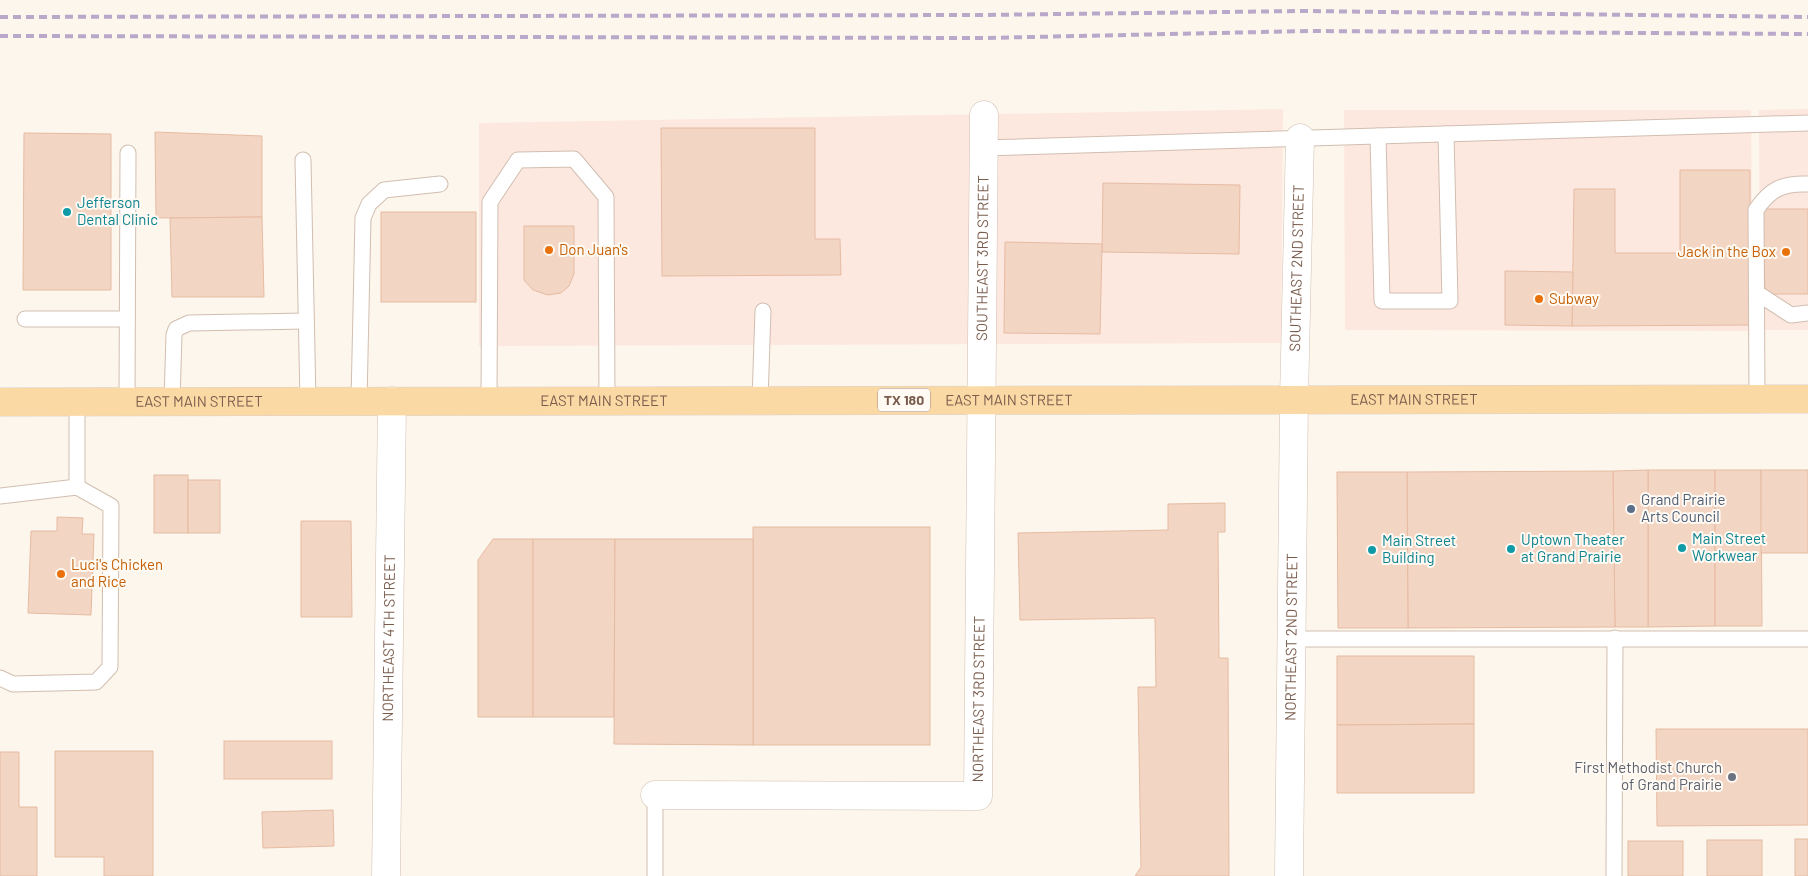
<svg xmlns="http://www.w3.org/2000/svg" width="1808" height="876" font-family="Barlow,sans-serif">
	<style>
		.commercial { fill: #fde8e0 }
		.building { fill: #f3d5c3; stroke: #e6bba3 }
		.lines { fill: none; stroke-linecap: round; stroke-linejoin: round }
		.service-casing { stroke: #d1beb0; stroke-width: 17 }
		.minor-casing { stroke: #d1beb0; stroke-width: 29 }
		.primary-casing { stroke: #dad1cd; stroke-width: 29 }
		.service { stroke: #fff; stroke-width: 15 }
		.minor { stroke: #fff; stroke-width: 28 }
		.primary { stroke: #fbd9a5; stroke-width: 28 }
		.rail { stroke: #b9a8c9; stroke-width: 4; stroke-dasharray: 8 5; stroke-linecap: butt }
		.culture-dot { fill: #0f9aa8; stroke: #fffaf3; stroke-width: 2 }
		.food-dot { fill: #e8710a; stroke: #fffaf3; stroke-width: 2 }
		.service-dot { fill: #5c6f8a; stroke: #fffaf3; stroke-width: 2 }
		.worship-dot { fill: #6b7280; stroke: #fffaf3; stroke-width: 2 }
		.labels { text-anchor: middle; stroke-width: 4; stroke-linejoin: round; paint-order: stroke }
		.shield { fill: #fffaf3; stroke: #a28b7f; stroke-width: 1 }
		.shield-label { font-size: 14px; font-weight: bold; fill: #7a5c4d }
		.culture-label { font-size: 15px; fill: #0d838f; stroke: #fffaf3; text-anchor: start }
		.food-label { font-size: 15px; fill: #c56008; stroke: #fffaf3; text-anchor: start }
		.street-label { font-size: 15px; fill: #7a5c4d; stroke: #fffaf3 }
		.service-label { font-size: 15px; fill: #4e5e75; stroke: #fffaf3; text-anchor: start }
		.worship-label { font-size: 15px; fill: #5b616d; stroke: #fffaf3; text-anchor: end }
	</style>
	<rect width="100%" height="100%" fill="#fdf6ec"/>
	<!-- commercial -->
	<g class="commercial">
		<path d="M1283,109L1281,343L479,346V123Z"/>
		<path d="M1808,109V330H1760L1759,110Z"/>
		<path d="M1344,110H1751L1753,331L1345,330Z"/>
	</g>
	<!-- building -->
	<g class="building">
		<path d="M661,128H815V239H840L841,275L662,276Z"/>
		<path d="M155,132L262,136V217L156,218Z"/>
		<path d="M24,133L111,134V290H23Z"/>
		<path d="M1680,170H1750V325L1572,326L1574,189H1615V253H1680Z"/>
		<path d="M1103,183L1240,185L1239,254L1102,252Z"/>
		<path d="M1763,209H1808V294H1765Z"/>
		<rect x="381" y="212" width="95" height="90"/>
		<path d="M262,217L264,297H172L170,218Z"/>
		<path d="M524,226H574V274L569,286L561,293L548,295L533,290L524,280Z"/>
		<path d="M1005,242L1102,244L1100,334L1004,333Z"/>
		<path d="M1505,271L1573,272L1572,326L1505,325Z"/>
		<path d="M1648,470H1715V626L1648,627Z"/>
		<path d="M1648,470V627H1615L1613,471Z"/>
		<path d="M1715,470H1761L1762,626H1715Z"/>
		<rect x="1761" y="470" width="47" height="83"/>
		<path d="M1613,471L1615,627L1408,628L1407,472Z"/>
		<path d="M1337,472H1407L1408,628H1338Z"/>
		<rect x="154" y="475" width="34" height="58"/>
		<rect x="188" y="480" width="32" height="53"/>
		<path d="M1225,503V532H1218L1219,658H1228L1229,876H1135L1141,867L1138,687H1156L1155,618L1020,620L1018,533L1168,530V504Z"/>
		<path d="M57,517L83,518L82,534H94L91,615L28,613L31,531H57Z"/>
		<path d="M301,521H351L352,617H301Z"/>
		<rect x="753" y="527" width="177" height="218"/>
		<path d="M493,539H533V717H478V560Z"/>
		<path d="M533,539H615L614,717H533Z"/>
		<path d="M615,539H753V745L614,744Z"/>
		<path d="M1337,656H1474V724L1337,725Z"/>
		<path d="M1474,724V793H1337V725Z"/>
		<path d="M1656,729H1808V825L1657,826Z"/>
		<rect x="224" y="741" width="108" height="38"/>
		<path d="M55,751H153V876H104V857H55Z"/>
		<path d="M0,752H19V807H37V876H0Z"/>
		<path d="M333,810L334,846L263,848L262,812Z"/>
		<rect x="1795" y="839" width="13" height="37"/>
		<rect x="1707" y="840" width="55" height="36"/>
		<rect x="1628" y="841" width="55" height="35"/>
	</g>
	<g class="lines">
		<!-- service casing -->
		<g class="service-casing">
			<g id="service">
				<path d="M1378,136L1382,301H1450L1446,134"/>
				<path d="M983,148L1808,123"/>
				<path d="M303,160L308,401"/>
				<path d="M1757,293L1791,315L1808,313"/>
				<path d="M25,319H127"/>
				<path d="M1757,399L1756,210C1770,189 1783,183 1808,184"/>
				<path d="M760,400L763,311"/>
				<path d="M127,401L128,153"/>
				<path d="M172,401L174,335L176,329L189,323L306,321"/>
				<path d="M359,401L363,218L369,204L384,190L440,184"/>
				<path d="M489,401L490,202L518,160L574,159L606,197L607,400"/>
				<path d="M77,402V487"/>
				<path d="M0,496L77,487L111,506L110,667L96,682L13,684L0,678"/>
				<path d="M1292,639H1808"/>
				<path d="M655,795V876"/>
				<path d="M1614,876L1615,638"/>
			</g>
		</g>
		<!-- minor casing -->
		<g class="minor-casing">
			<g id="minor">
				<path id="s1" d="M655,795L978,796L984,115"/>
				<path id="s2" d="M386,876L392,401"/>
				<path id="s3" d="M1289,876L1294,399L1300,138"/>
			</g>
		</g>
		<!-- primary casing -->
		<g class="primary-casing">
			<g id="primary">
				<path id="s4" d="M0,402L1808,399"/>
			</g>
		</g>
		<!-- service -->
		<use href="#service" class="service"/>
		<!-- minor -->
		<use href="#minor" class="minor"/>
		<!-- primary -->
		<use href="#primary" class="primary"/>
		<!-- rail -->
		<g class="rail">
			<path d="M0,17L981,15L1303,11L1808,17"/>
			<path d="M0,36L985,38L1309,31L1808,34"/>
		</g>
	</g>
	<!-- markers -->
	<g class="culture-dot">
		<circle cx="67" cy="212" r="5"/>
		<circle cx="1682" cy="548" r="5"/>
		<circle cx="1511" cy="549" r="5"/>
		<circle cx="1372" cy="550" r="5"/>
	</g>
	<g class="food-dot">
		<circle cx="549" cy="250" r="5"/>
		<circle cx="1786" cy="252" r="5"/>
		<circle cx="1539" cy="299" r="5"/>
		<circle cx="61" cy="574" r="5"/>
	</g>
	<circle class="service-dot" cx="1631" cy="509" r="5"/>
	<circle class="worship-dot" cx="1732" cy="777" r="5"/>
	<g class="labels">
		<!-- shield labels -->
		<rect class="shield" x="878" y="388.5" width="52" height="23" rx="4"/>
		<g class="shield-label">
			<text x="904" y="405">TX 180</text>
		</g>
		<!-- culture labels -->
		<g class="culture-label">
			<text x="77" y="208">Jefferson<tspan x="77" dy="17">Dental Clinic</tspan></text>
			<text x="1692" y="544">Main Street<tspan x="1692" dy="17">Workwear</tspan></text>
			<text x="1521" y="545">Uptown Theater<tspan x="1521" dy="17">at Grand Prairie</tspan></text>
			<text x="1382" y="546">Main Street<tspan x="1382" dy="17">Building</tspan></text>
		</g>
		<!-- food labels -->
		<g class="food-label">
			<text x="559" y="255">Don Juan's</text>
			<text x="1776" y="257" text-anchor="end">Jack in the Box</text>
			<text x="1549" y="304">Subway</text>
			<text x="71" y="570">Luci's Chicken<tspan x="71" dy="17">and Rice</tspan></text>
		</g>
		<!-- street labels -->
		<g class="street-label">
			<text dy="5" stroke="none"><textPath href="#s1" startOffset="861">SOUTHEAST 3RD STREET</textPath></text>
			<text dy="5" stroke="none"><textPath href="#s3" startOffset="608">SOUTHEAST 2ND STREET</textPath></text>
			<text dy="5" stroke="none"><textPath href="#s4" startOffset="1414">EAST MAIN STREET</textPath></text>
			<text dy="5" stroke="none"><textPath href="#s4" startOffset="604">EAST MAIN STREET</textPath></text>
			<text dy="5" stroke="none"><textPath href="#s4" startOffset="1009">EAST MAIN STREET</textPath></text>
			<text dy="5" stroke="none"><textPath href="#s4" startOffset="199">EAST MAIN STREET</textPath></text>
			<text dy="5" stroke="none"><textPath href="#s3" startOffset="239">NORTHEAST 2ND STREET</textPath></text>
			<text dy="5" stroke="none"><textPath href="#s2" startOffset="238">NORTHEAST 4TH STREET</textPath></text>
			<text dy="5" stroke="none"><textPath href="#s1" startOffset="420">NORTHEAST 3RD STREET</textPath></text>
		</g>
		<!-- service labels -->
		<g class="service-label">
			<text x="1641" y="505">Grand Prairie<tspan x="1641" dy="17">Arts Council</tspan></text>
		</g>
		<!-- worship labels -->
		<g class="worship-label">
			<text x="1722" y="773">First Methodist Church<tspan x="1722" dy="17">of Grand Prairie</tspan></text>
		</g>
	</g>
</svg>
